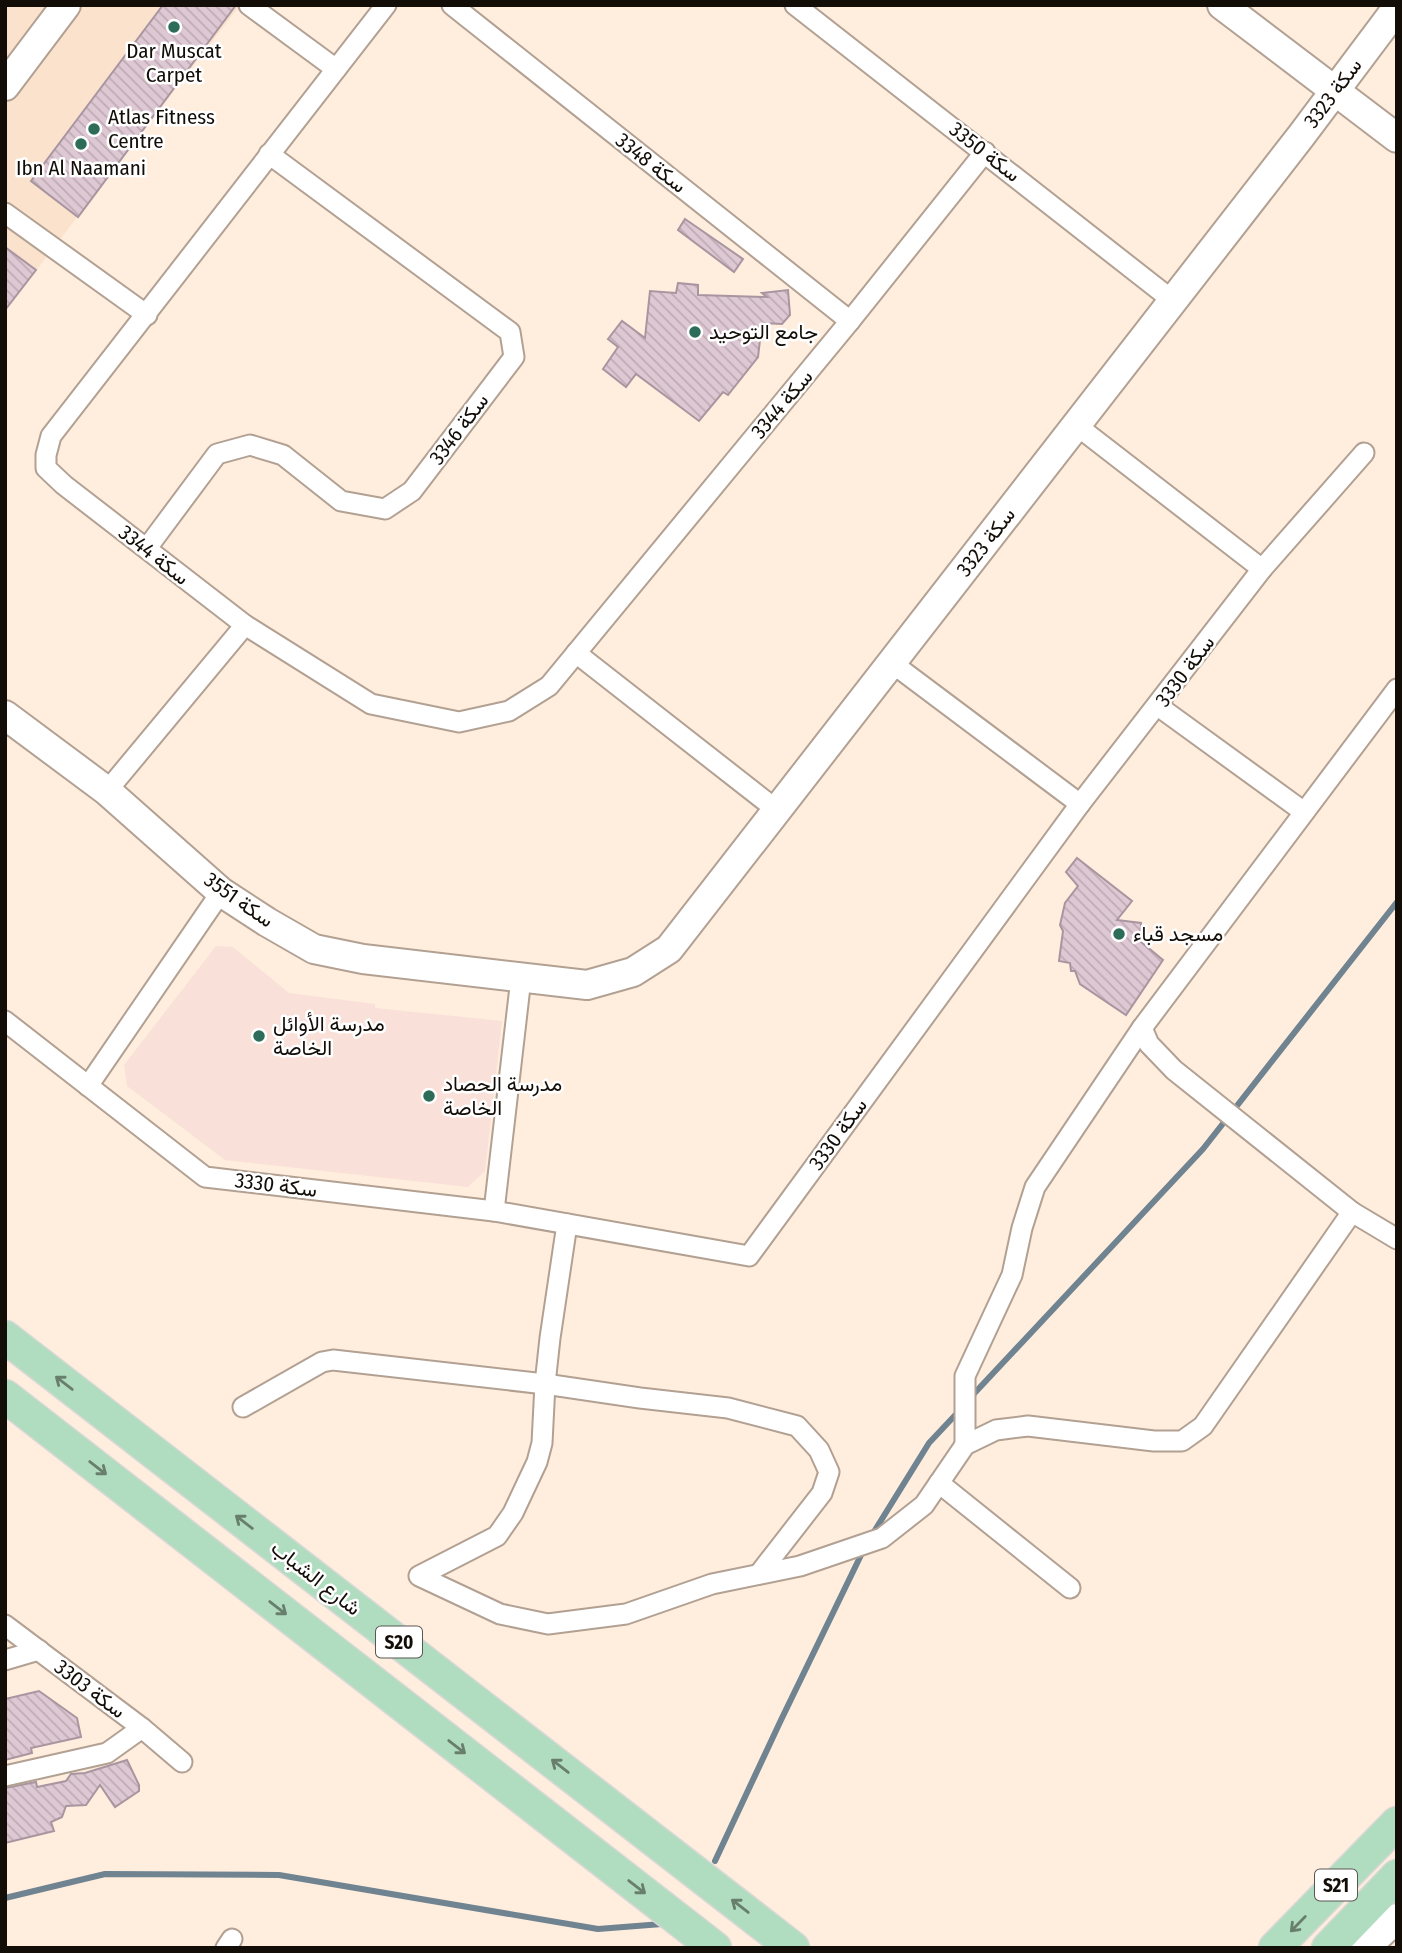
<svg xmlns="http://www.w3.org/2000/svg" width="1402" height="1953" font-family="'Fira Sans Condensed',Vazirmatn,sans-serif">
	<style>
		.built { fill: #fae2cd }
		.education { fill: #f9e0d8 }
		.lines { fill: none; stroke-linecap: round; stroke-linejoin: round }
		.stream { stroke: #6f8391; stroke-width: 6 }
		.building { fill: url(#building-back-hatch); stroke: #a995a0; stroke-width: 2 }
		.street-casing { stroke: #b2a193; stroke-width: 23 }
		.secondary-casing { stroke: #b2a193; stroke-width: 32 }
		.primary-casing { stroke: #d9d8d7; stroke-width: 35 }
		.street { stroke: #fff; stroke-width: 19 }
		.secondary { stroke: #fff; stroke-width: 28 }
		.primary { stroke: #b0dcbf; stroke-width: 32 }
		.oneway { stroke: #697f6d }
		.poi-dot { fill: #2d6c58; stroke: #fff; stroke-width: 2.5 }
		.labels { text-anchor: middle; stroke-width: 5; stroke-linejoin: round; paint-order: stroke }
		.shield { fill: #fff; stroke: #5a5652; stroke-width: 2 }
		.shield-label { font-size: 19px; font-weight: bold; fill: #130d08 }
		.poi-label { font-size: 21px; fill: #130d08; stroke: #fff; text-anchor: start }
		.street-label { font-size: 21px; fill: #130d08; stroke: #fff }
	</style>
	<defs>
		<pattern id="building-back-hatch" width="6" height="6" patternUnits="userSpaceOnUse" patternTransform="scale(1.75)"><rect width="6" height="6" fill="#dec8d4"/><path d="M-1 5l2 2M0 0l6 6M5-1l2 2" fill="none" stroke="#beabb4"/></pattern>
	</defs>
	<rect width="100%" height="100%" fill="#ffeddd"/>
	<!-- built -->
	<path class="built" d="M5,5H240L5,311Z"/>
	<!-- education -->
	<path class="education" d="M216,946L233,947L289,993L375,1004V1008L502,1021L485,1171L468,1187L225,1160L127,1086L124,1065Z"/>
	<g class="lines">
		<!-- stream -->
		<g class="stream">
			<path d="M969,1399L1203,1149L1397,902"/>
			<path d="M872,1535L929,1443L960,1410"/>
			<path d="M715,1861L781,1720L863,1551"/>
			<path d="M5,1898L105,1874L279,1875L598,1929L662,1924"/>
		</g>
	</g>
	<!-- building -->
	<g class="building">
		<path d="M163,5H236L78,217L31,181Z"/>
		<path d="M685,219L743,259L734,272L678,230Z"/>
		<path d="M5,247L36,270L5,310Z"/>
		<path d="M678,283L698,285V295L767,297L762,293L788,290L790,315L782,324L762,323L758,357L728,395L723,392L699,421L636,374L626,387L603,369L618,347L608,339L622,321L645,338L650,291L676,293Z"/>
		<path d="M1077,858L1132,901L1117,920L1141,923L1140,941L1163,960L1126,1015L1080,984L1075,971H1071L1070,963L1059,961L1063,931L1060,925L1065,903L1078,886L1066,872Z"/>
		<path d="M39,1691L77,1718L81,1737L31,1748L32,1753L5,1760V1699Z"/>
		<path d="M127,1760L139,1785V1791L115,1807L100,1785L86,1805L66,1806L62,1817L51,1822L54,1831L5,1843V1788L36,1782L37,1787L66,1781L71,1774L85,1773Z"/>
	</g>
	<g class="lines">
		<!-- street casing -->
		<g class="street-casing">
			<g id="street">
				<path d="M249,5L336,69"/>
				<path d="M386,5L51,436L46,455V468L64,485L245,625L371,704L459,722L509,711L549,686L850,321L985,152"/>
				<path d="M452,5L850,321"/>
				<path d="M795,5L1172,300"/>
				<path d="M5,213L147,315"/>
				<path d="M1076,425L1262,569"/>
				<path d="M147,548L217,454L250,445L283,455L341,501L385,509L412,491L514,357L510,332L269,154"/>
				<path d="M576,653L778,811"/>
				<path d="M892,663L1080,804"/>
				<path d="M1158,706L1304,812"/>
				<path d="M107,791L245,625"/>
				<path d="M5,1021L205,1177L494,1211L749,1256L1080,804L1262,569L1364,453"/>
				<path d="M1142,1028L1149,1044L1174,1070L1352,1212L1397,1239"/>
				<path d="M88,1086L221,892"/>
				<path d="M494,1211L521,978"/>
				<path d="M567,1224L550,1338L545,1384L542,1443L537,1462L513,1513L497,1536L419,1576L500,1614L548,1624L626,1614L712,1584L800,1566L882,1538L924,1505L965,1445L996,1430L1028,1426L1154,1441H1182L1203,1426L1352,1212"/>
				<path d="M243,1407L322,1362L333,1360L545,1384L640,1398L728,1408L797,1426L819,1450L829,1472L822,1493L759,1574"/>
				<path d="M965,1445V1376L1012,1275L1022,1228L1035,1187L1142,1028L1397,689"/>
				<path d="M939,1483L1070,1588"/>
				<path d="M5,1625L142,1728L182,1762"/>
				<path d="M5,1660L39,1650"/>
				<path d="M5,1776L107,1753L142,1728"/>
				<path d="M226,1948L232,1939"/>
			</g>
		</g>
		<!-- secondary casing -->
		<g class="secondary-casing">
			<g id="secondary">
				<path d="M1222,5L1397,138"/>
				<path d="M5,86L66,5"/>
				<path d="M5,715L107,791L221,892L267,922L314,949L363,959L587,985L633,972L669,949L1301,136L1397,8"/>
				<path d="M1365,1948L1397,1918"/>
			</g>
		</g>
		<!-- primary casing -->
		<g class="primary-casing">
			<g id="primary">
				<path d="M5,1337L793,1948"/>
				<path d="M5,1396L715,1948"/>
				<path d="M1275,1948L1397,1823"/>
				<path d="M1328,1948L1397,1876"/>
			</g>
		</g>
		<!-- street -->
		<use href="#street" class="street"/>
		<!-- secondary -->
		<use href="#secondary" class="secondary"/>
		<!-- primary -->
		<use href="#primary" class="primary"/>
	</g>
	<!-- one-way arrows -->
	<defs><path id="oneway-shaft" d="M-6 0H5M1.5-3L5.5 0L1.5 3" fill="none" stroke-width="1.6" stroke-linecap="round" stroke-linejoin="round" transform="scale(1.75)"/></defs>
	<g class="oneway">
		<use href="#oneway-shaft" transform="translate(64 1383) rotate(-142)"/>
		<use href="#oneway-shaft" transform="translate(98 1468) rotate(38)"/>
		<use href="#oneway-shaft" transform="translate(244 1522) rotate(-142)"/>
		<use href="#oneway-shaft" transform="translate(278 1608) rotate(38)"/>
		<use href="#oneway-shaft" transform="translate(457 1747) rotate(38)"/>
		<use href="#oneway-shaft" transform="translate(560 1766) rotate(-142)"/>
		<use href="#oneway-shaft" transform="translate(637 1887) rotate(38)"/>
		<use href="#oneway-shaft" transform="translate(740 1906) rotate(-142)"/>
		<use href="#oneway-shaft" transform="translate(1298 1924) rotate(134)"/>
	</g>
	<!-- markers -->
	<g class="poi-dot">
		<circle cx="174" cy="27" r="7"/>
		<circle cx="94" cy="129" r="7"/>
		<circle cx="81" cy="144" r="7"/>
		<circle cx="695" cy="332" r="7"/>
		<circle cx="1119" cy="934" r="7"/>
		<circle cx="259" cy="1036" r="7"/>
		<circle cx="429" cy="1096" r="7"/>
	</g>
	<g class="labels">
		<!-- shield labels -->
		<g class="shield">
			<rect x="376" y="1626.5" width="46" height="31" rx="5"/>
			<rect x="1315" y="1869.5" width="42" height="31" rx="5"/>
		</g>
		<g class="shield-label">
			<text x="399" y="1649">S20</text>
			<text x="1336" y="1892">S21</text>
		</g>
		<!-- poi labels -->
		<g class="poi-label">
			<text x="174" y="58" text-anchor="middle">Dar Muscat<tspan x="174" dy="24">Carpet</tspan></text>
			<text x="108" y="124">Atlas Fitness<tspan x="108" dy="24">Centre</tspan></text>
			<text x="81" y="175" text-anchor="middle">Ibn Al Naamani</text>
			<text x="709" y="339">جامع التوحيد</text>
			<text x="1133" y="941">مسجد قباء</text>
			<text x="273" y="1031">مدرسة الأوائل<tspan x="273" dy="24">الخاصة</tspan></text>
			<text x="443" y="1091">مدرسة الحصاد<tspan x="443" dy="24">الخاصة</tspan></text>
		</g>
		<!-- street labels -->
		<g class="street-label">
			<text transform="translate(1333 93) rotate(-53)" y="7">سكة 3323</text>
			<text transform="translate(985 152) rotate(38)" y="7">سكة 3350</text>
			<text transform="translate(651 163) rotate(38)" y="7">سكة 3348</text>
			<text transform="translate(782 404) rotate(-50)" y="7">سكة 3344</text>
			<text transform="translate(459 429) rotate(-53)" y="7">سكة 3346</text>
			<text transform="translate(986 542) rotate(-52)" y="7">سكة 3323</text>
			<text transform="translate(154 555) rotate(38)" y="7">سكة 3344</text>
			<text transform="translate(1185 671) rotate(-53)" y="7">سكة 3330</text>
			<text transform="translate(239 900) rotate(35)" y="7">سكة 3551</text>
			<text transform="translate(838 1134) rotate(-54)" y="7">سكة 3330</text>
			<text transform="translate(276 1185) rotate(7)" y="7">سكة 3330</text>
			<text transform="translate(316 1578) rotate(38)" y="7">شارع الشباب</text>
			<text transform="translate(90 1689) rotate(37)" y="7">سكة 3303</text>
		</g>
	</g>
	<!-- border -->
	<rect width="1402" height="1953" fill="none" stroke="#130d08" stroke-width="14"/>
</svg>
